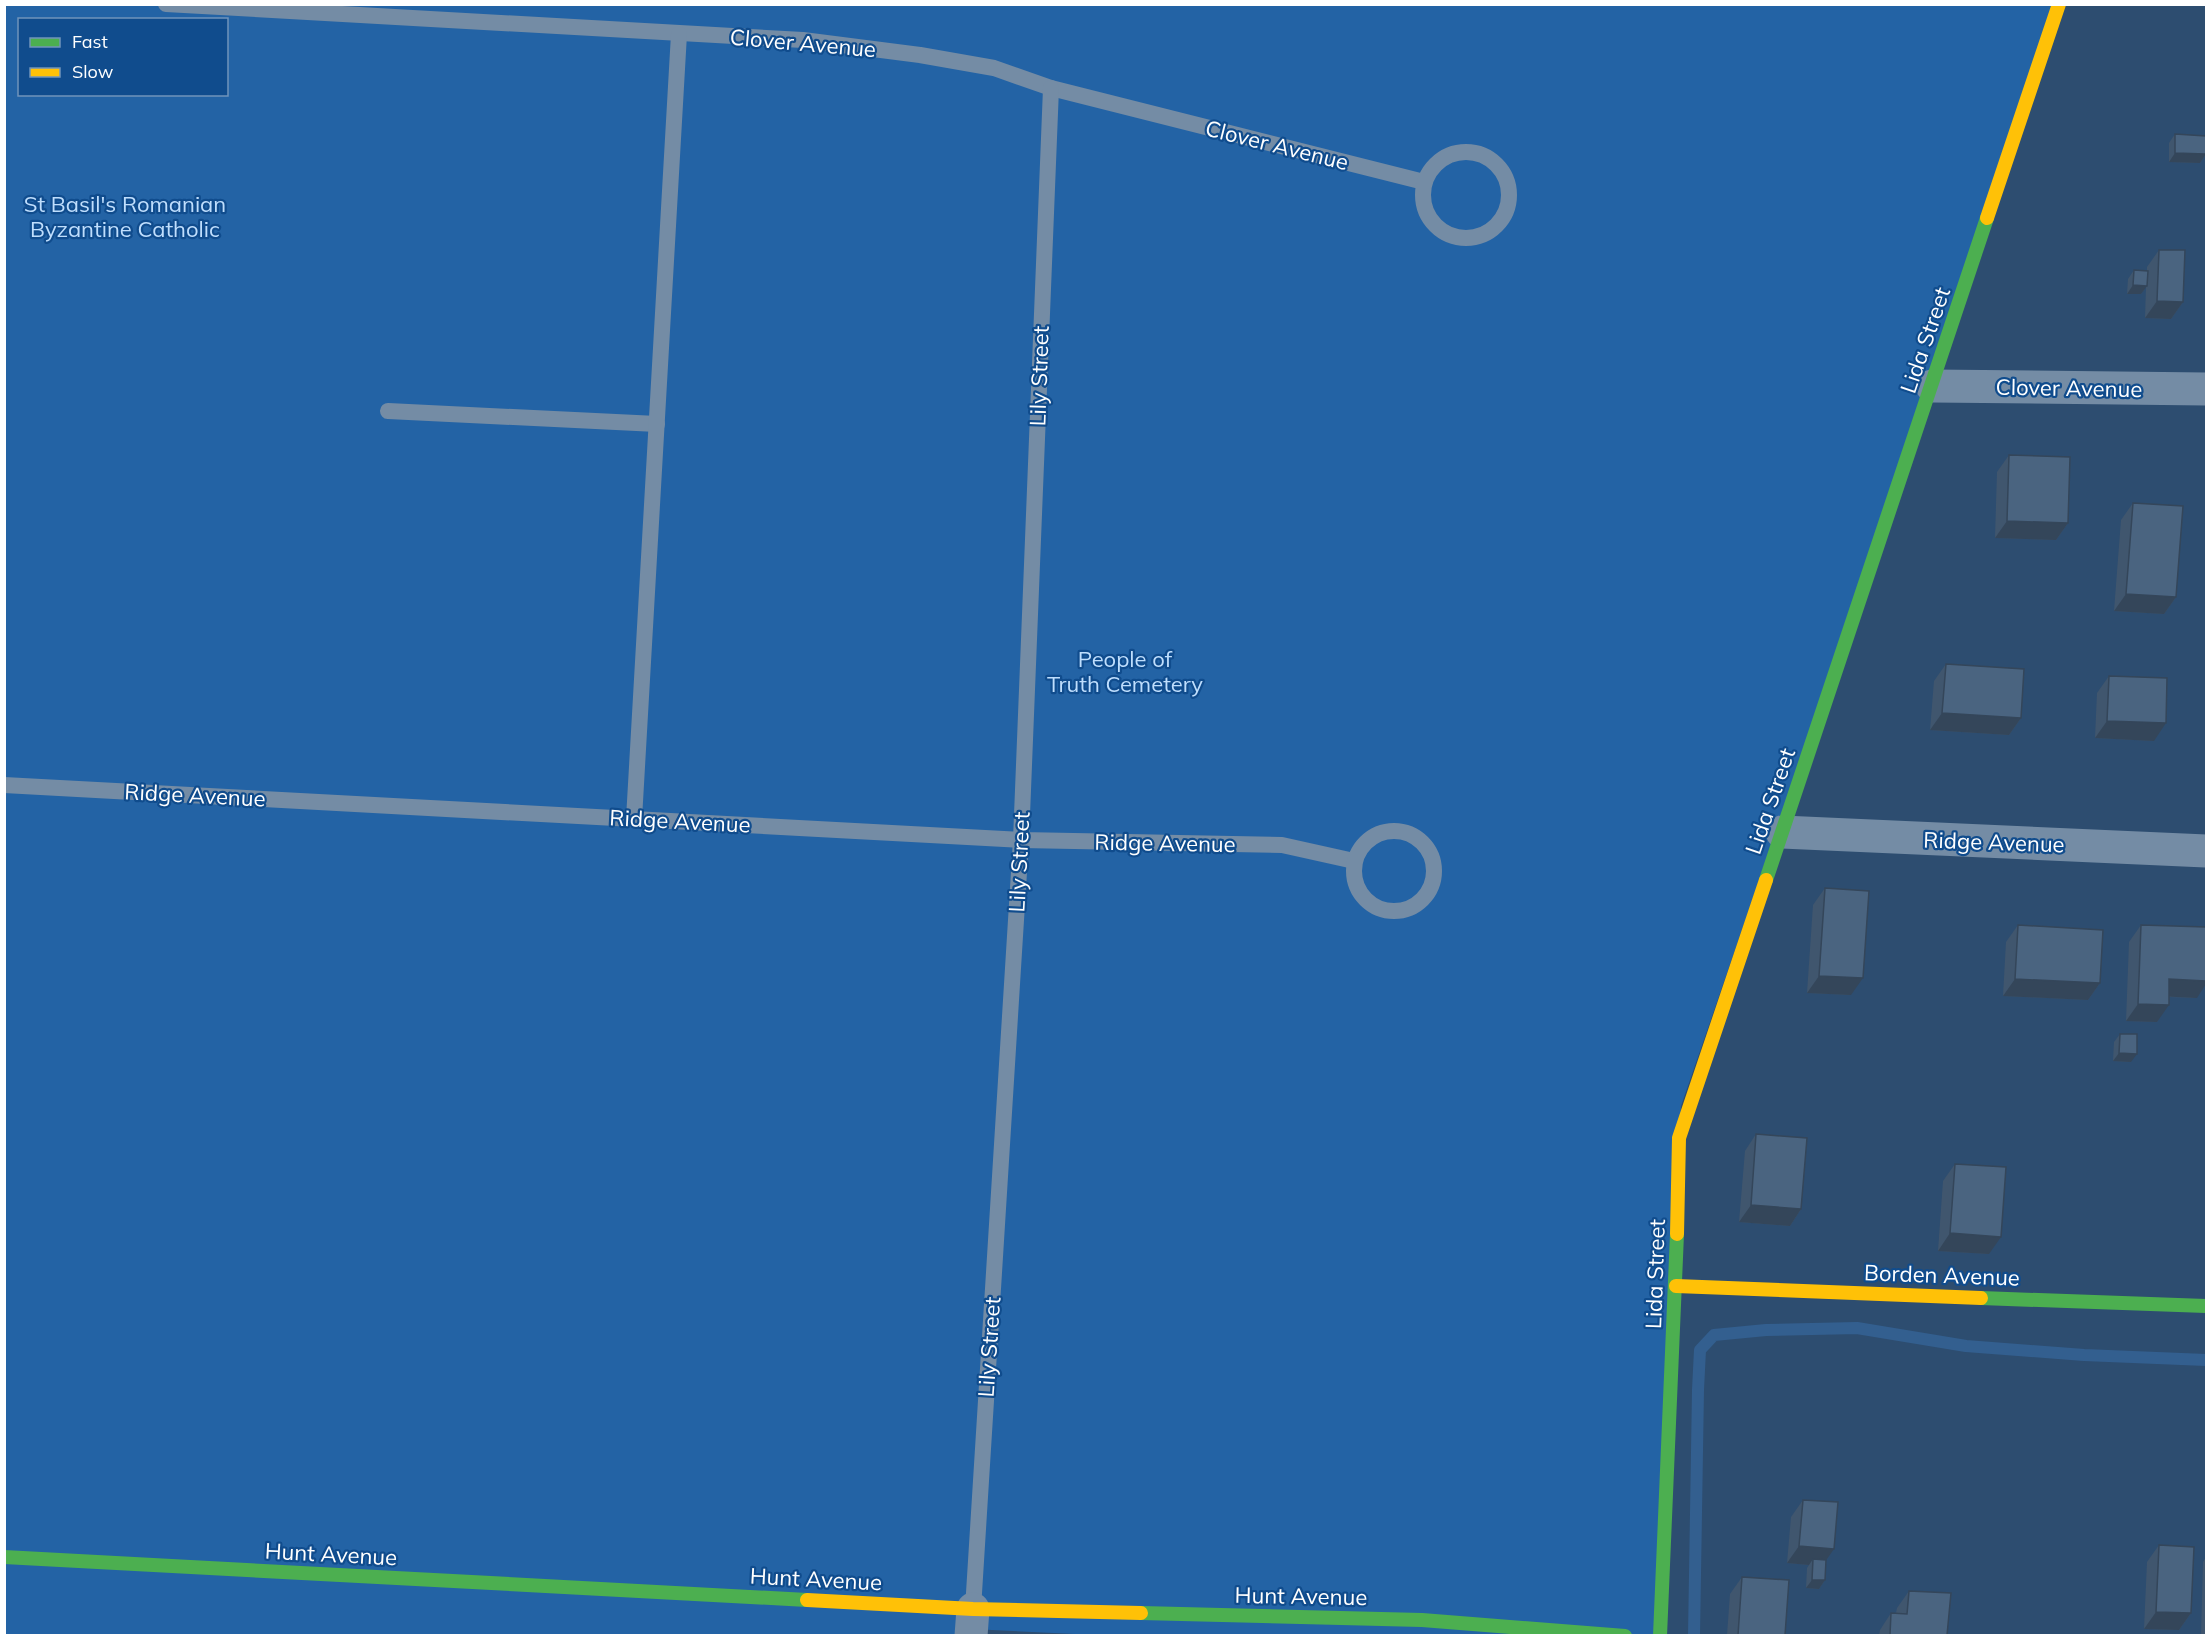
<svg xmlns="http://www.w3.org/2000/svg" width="2211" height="1640" font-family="Mulish,sans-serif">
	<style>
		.green { fill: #2363a5; fill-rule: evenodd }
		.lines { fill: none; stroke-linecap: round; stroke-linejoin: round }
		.stream { stroke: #335f8f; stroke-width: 12 }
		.lane { stroke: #748ca5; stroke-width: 16 }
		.street { stroke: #748ca5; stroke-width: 33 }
		.fast { stroke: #4caf50; stroke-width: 14 }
		.slow { stroke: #ffc107; stroke-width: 14 }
		.wall { fill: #40566e }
		.shaded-wall { fill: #34465a }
		.building { fill: #4a6480; stroke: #34465a; stroke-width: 1.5 }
		.labels { text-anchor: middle; stroke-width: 4.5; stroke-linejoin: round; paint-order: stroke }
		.street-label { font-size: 22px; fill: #fff; stroke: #104c8d }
		.park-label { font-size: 22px; fill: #bfdefd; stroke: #104c8d }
	</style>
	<rect width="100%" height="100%" fill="#2d4d70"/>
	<!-- green -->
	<path class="green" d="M5,5H2062L1681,1106L1664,1635L1117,1636L971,1629L970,1636L5,1635ZM20,20H226V94H20Z"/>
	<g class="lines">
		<!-- stream -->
		<path class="stream" d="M1694,1636L1698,1390L1700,1350L1714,1335L1766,1330L1857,1328L1966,1346L2084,1355L2206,1360"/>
		<!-- lane -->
		<g class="lane">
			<path d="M166,4L803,40L920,55L994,68L1051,88L1424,182"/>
			<circle cx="1466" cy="195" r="43"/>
			<path d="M388,411L657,424"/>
			<path d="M4,785L1021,840L1282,845L1354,861"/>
			<path d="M634,819L679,34"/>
			<circle cx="1394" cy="871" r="40"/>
			<path d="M973,1609L1021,840L1051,88"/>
		</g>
		<!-- street -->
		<g class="street">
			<path d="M1932,386L2206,389"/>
			<path d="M1782,832L2206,851"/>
			<path d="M971,1636L973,1609"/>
		</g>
		<!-- fast -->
		<g class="fast">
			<path d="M1766,880L1987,218"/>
			<path d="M1981,1298L2206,1306"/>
			<path d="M4,1557L807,1600"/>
			<path d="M1141,1613L1422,1620L1625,1636"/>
			<path d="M1660,1636L1677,1234"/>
		</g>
		<!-- slow -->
		<g class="slow">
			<path d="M1987,218L2059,4"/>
			<path d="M1677,1234L1679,1138L1766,880"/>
			<path d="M1676,1286L1981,1298"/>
			<path d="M807,1600L973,1609L1141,1613"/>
		</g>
	</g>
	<!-- wall -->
	<g class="wall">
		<path d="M2175,134L2206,154L2200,163L2169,162V143Z"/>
		<path d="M2159,250L2183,302L2171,319L2145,318L2146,287L2141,294H2127L2128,279L2134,270L2147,271V267Z"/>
		<path d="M2009,455L2068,523L2056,540L1995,538L1997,472Z"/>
		<path d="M2133,503L2176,597L2164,614L2114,611L2121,520Z"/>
		<path d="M1946,664L2021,718L2009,735L1930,730L1934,681Z"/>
		<path d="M2109,676L2154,741L2095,738L2097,693Z"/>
		<path d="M1825,888L1851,995L1807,993L1813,905Z"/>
		<path d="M2018,925L2100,983L2088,1000L2003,996L2006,942Z"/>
		<path d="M2141,925L2197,998L2169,997L2157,1022L2126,1021L2129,942Z"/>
		<path d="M2120,1034L2131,1062L2113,1061L2114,1042Z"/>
		<path d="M1756,1134L1801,1209L1790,1226L1739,1222L1745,1151Z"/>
		<path d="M1955,1164L1989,1254L1938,1251L1943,1181Z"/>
		<path d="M1803,1500L1826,1560L1825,1580L1819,1589L1806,1588L1807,1568L1809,1565L1787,1563L1791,1517Z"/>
		<path d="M2159,1545L2191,1613L2179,1630L2144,1629L2147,1562Z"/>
		<path d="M2206,1557V1635H2201L2203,1562Z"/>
		<path d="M1742,1577L1785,1635H1727L1730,1594Z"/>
		<path d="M1909,1591L1947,1635H1879L1880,1630L1891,1613H1896L1897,1608Z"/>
	</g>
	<!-- shaded-wall -->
	<g class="shaded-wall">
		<path d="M2175,153L2206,154L2200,163L2169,162Z"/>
		<path d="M2133,285L2147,286L2141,294H2127Z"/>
		<path d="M2157,301L2183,302L2171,319L2145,318Z"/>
		<path d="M2007,521L2068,523L2056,540L1995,538Z"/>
		<path d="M2126,594L2176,597L2164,614L2114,611Z"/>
		<path d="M1942,713L2021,718L2009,735L1930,730Z"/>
		<path d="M2107,721L2166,723L2154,741L2095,738Z"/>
		<path d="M1819,976L1863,978L1851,995L1807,993Z"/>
		<path d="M2015,979L2100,983L2088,1000L2003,996Z"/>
		<path d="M2169,979L2206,981V984L2197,998L2157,996Z"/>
		<path d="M2138,1004L2169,1005L2157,1022L2126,1021Z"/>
		<path d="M2119,1053L2137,1054L2131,1062L2113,1061Z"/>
		<path d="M1751,1205L1801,1209L1790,1226L1739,1222Z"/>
		<path d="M1950,1233L2001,1237L1989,1254L1938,1251Z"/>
		<path d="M1799,1546L1834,1549L1822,1566L1813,1559L1809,1565L1787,1563Z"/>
		<path d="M1812,1580H1825L1819,1589L1806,1588Z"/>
		<path d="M2156,1612L2191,1613L2179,1630L2144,1629Z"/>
	</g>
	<!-- building -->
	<g class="building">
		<path d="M2175,134L2206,136V154L2175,153Z"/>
		<path d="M2159,250H2185L2183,302L2157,301Z"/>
		<path d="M2134,270L2148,271L2147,286L2133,285Z"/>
		<path d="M2009,455L2070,457L2068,523L2007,521Z"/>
		<path d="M2133,503L2183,506L2176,597L2126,594Z"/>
		<path d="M1946,664L2024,669L2021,718L1942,713Z"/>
		<path d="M2109,676L2167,678L2166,723L2107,721Z"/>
		<path d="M1825,888L1869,891L1863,978L1819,976Z"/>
		<path d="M2018,925L2103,930L2100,983L2015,979Z"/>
		<path d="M2141,925L2206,927V981L2169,979V1005L2138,1004Z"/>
		<path d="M2120,1034H2137V1054L2119,1053Z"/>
		<path d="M1756,1134L1807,1138L1801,1209L1751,1205Z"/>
		<path d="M1955,1164L2006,1167L2001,1237L1950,1233Z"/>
		<path d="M1803,1500L1838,1502L1834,1549L1799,1546Z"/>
		<path d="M2159,1545L2194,1547L2191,1613L2156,1612Z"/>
		<path d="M1813,1559L1826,1560L1825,1580H1812Z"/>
		<path d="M1742,1577L1789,1580L1785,1635H1738Z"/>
		<path d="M1909,1591L1951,1593L1947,1635H1890L1891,1613L1907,1614Z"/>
	</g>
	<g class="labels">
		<!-- street labels -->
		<g class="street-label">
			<text transform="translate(803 43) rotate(5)" y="8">Clover Avenue</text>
			<text transform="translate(1277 145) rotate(14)" y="8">Clover Avenue</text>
			<text transform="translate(1925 340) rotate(-71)" y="8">Lida Street</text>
			<text transform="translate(1039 376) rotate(-88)" y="8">Lily Street</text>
			<text transform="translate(2069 388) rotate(1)" y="8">Clover Avenue</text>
			<text transform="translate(195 795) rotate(3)" y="8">Ridge Avenue</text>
			<text transform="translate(1770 801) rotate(-71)" y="8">Lida Street</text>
			<text transform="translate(680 821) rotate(3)" y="8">Ridge Avenue</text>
			<text transform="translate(1994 842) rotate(2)" y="8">Ridge Avenue</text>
			<text transform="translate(1165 843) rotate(1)" y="8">Ridge Avenue</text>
			<text transform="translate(1019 862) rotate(-87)" y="8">Lily Street</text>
			<text transform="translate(1655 1274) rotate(-88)" y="8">Lida Street</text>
			<text transform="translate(1942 1275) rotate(2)" y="8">Borden Avenue</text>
			<text transform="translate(989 1347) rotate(-86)" y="8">Lily Street</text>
			<text transform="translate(331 1554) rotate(3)" y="8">Hunt Avenue</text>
			<text transform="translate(816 1579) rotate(3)" y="8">Hunt Avenue</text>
			<text transform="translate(1301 1596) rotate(1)" y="8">Hunt Avenue</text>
		</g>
		<!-- park labels -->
		<g class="park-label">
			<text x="125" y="212">St Basil's Romanian<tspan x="125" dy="25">Byzantine Catholic</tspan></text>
			<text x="1125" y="667">People of<tspan x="1125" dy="25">Truth Cemetery</tspan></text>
		</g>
	</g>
	<!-- border -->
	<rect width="2211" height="1640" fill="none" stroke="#ffffff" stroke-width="12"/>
	<!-- legend -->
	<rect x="18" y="18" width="210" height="78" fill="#104c8d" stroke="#7094bb" stroke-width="1.5"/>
	<rect x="30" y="38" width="30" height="9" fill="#4caf50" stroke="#7094bb" stroke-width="1.5"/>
	<text x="72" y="48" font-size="18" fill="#ffffff">Fast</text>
	<rect x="30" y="68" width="30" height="9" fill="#ffc107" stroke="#7094bb" stroke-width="1.5"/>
	<text x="72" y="78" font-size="18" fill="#ffffff">Slow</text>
</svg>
